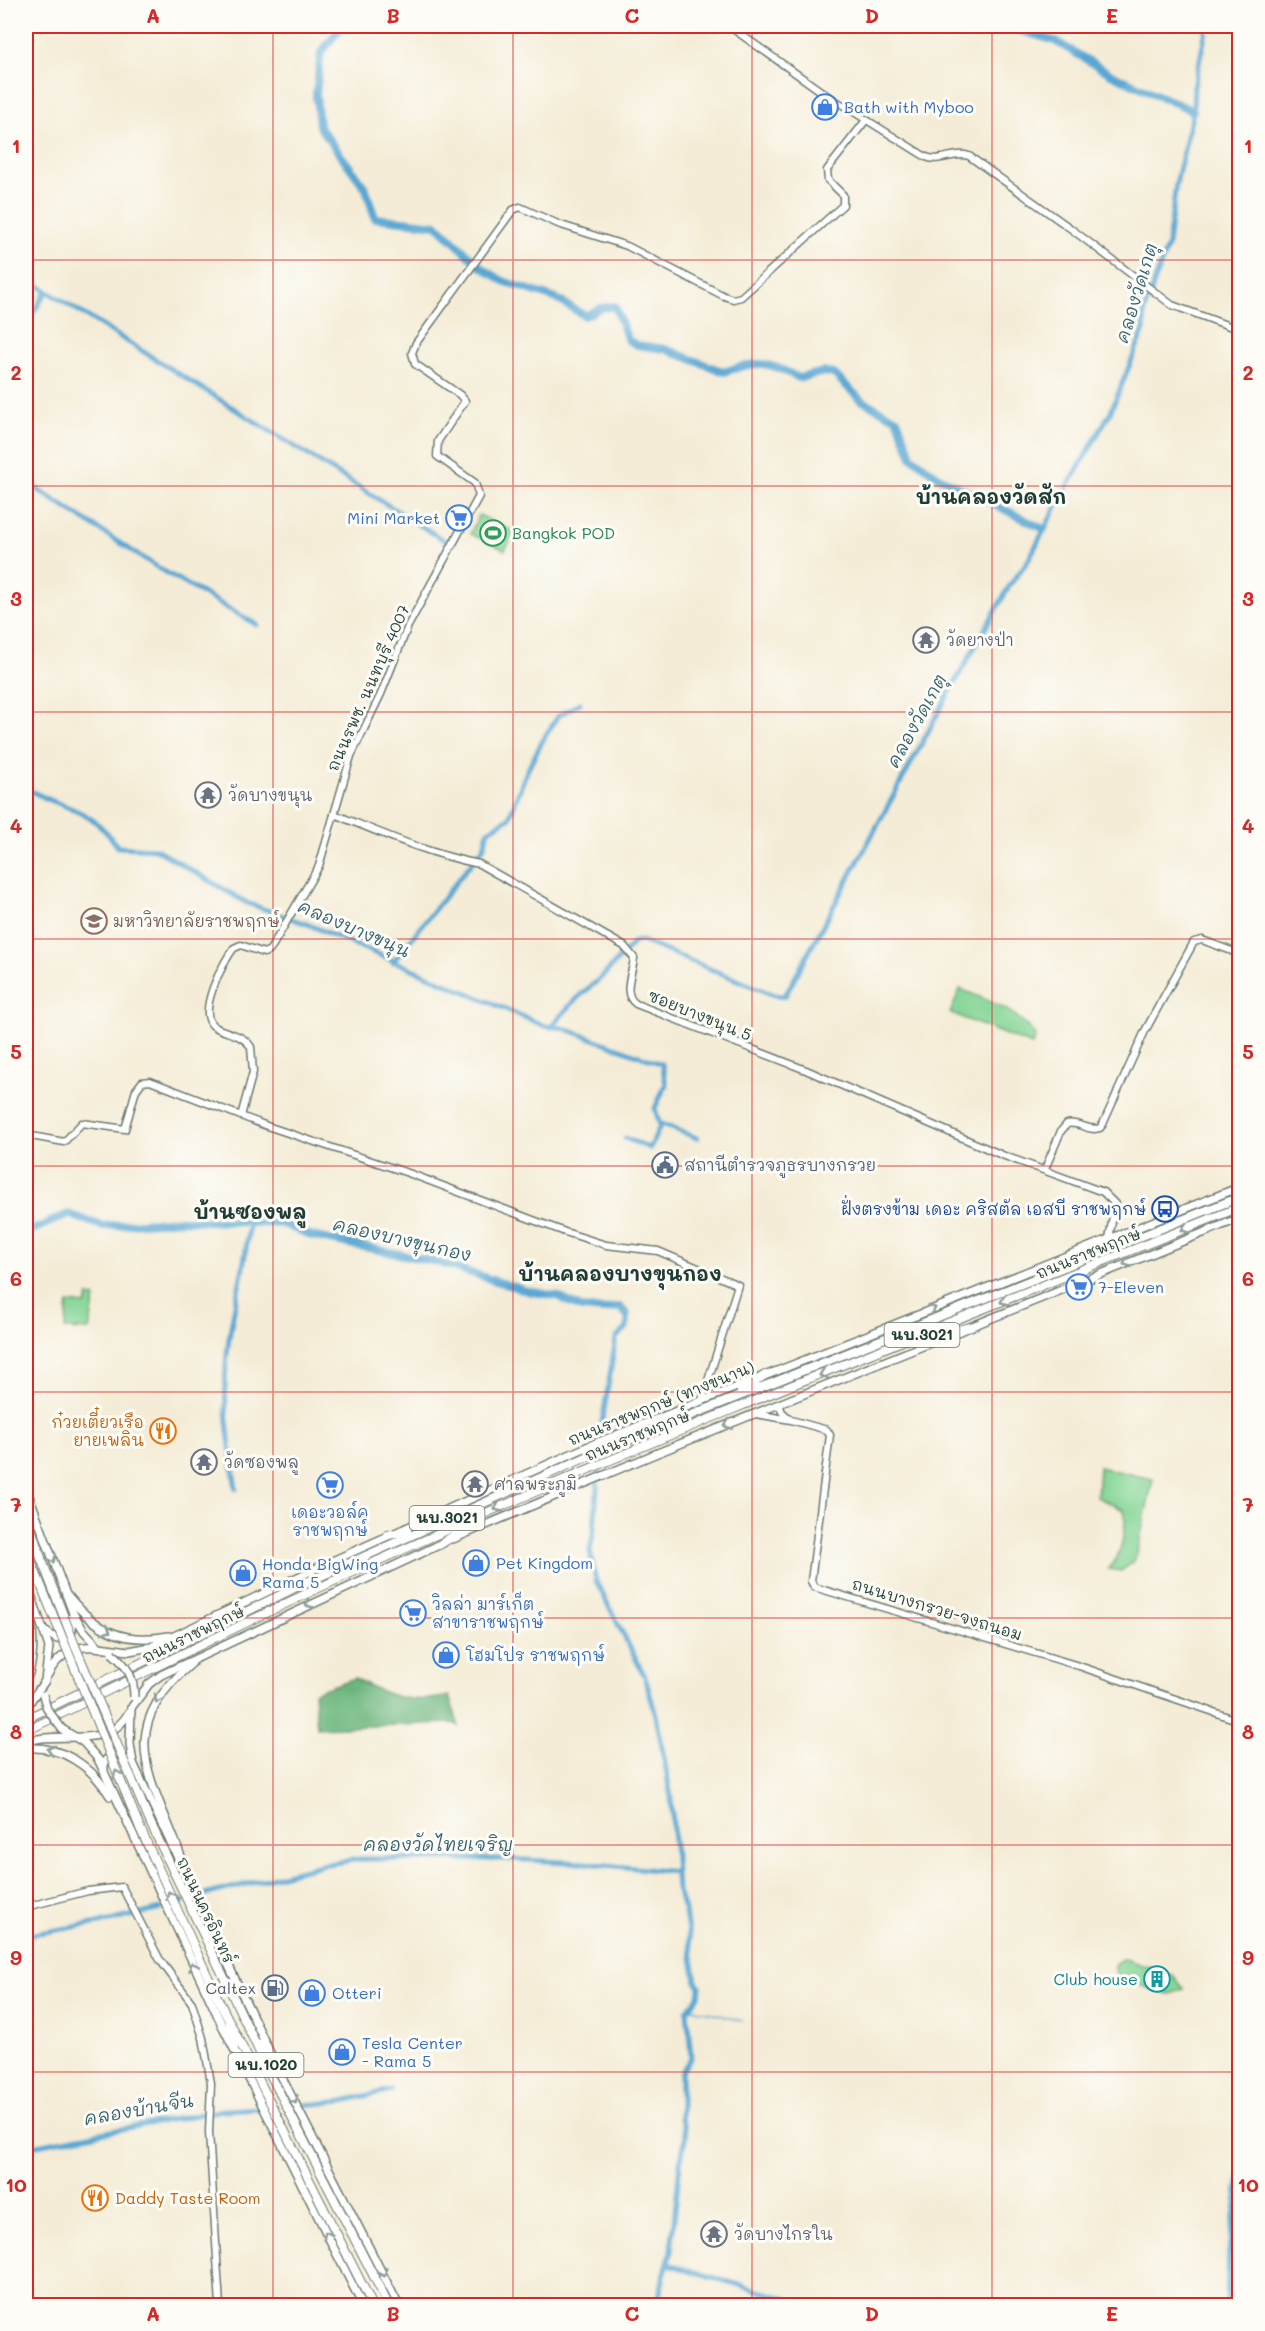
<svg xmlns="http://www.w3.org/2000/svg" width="1265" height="2331" font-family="Mali,'Playpen Sans Thai',sans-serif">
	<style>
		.green { fill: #85d595; stroke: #528964; stroke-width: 1.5 }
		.forest { fill: #6cb67e; stroke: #467a59; stroke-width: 1.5 }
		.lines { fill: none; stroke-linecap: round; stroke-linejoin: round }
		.stream { stroke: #59a7d3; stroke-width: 1.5 }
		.canal { stroke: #59a7d3; stroke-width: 5 }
		.river { stroke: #59a7d3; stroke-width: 8 }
		.tertiary-casing { stroke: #6a7a6d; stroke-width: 9 }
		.secondary-casing { stroke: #6a7a6d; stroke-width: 10 }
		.primary-casing { stroke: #6a7a6d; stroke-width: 10 }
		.tertiary { stroke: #fff; stroke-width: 6 }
		.secondary { stroke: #fff; stroke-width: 7 }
		.primary { stroke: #fff; stroke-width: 8 }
		.secondary-bridge-casing { stroke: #6a7a6d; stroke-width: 10; stroke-linecap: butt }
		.primary-bridge-casing { stroke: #6a7a6d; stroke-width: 10; stroke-linecap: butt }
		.secondary-bridge { stroke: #fff; stroke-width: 7 }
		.primary-bridge { stroke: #fff; stroke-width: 8 }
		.oneway { stroke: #8f9e9a }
		.grid { fill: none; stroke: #d62828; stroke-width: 1.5; stroke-opacity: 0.55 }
		.labels { text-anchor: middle; stroke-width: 6; stroke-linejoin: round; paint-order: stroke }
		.shield { fill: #fdfcf7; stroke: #62766e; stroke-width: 1.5 }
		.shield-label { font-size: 15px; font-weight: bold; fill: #1f3d34 }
		.shop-label { font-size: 16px; fill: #366cbe; stroke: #fdfcf7; text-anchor: start }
		.leisure-label { font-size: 16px; fill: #27864d; stroke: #fdfcf7; text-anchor: start }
		.worship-label { font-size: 16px; fill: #5b616d; stroke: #fdfcf7; text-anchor: start }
		.street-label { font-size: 16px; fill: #1f3d34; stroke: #fdfcf7 }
		.education-label { font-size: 16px; fill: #785e54; stroke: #fdfcf7; text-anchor: start }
		.service-label { font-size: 16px; fill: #4e5e75; stroke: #fdfcf7; text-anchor: start }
		.transit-label { font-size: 16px; fill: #164399; stroke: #fdfcf7; text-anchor: end }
		.food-label { font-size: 16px; fill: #c56008; stroke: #fdfcf7; text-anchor: end }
		.culture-label { font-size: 16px; fill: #0d838f; stroke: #fdfcf7; text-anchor: end }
		.water-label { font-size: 18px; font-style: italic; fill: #33626c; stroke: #fdfcf7 }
		.quarter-label { font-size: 20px; font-weight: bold; fill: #1f3d34; stroke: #fdfcf7 }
		.neatline { fill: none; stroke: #d62828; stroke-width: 2 }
		.grid-label { font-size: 20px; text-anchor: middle; font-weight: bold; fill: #d62828 }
	</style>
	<rect width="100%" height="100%" fill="#fdfcf7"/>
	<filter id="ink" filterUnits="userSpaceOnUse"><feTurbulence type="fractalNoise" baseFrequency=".0167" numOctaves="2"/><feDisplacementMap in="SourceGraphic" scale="12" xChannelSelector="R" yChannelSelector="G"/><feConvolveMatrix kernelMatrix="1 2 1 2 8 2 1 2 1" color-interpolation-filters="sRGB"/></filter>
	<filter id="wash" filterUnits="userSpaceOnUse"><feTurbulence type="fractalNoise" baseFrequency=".008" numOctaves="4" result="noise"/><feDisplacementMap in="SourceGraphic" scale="24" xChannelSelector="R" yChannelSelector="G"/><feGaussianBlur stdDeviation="1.35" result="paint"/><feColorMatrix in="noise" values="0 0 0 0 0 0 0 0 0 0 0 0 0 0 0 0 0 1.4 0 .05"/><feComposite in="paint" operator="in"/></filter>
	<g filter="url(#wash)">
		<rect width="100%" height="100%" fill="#f4ecd6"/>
		<!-- green -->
		<g class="green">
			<path d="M479,515L515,532L505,550L470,534Z"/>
			<path d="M960,989C991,1002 1015,1008 1036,1037L1032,1045L950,1013Z"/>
			<path d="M88,1296L95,1298L89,1330L65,1329L68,1303L86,1305Z"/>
			<path d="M1099,1467L1153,1479L1137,1553L1133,1562L1121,1571L1108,1569C1122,1556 1127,1527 1124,1510L1097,1497Z"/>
			<path d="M1124,1959L1173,1975L1184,1989L1168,1995L1117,1977L1114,1965Z"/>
		</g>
		<!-- forest -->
		<path class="forest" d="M355,1678C387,1697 413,1704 449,1696L459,1726L453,1723L317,1728L314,1692Z"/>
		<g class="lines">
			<!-- stream -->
			<path class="stream" d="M689,2007L742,2021"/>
			<!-- canal -->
			<g class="canal">
				<path d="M26,278L450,544"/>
				<path d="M26,325L46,292"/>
				<path d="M26,482L160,569L257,625"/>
				<path d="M26,788C66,812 87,803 118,847L156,849L247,903L307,924L545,1026L563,1028L662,1064L666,1084L655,1108L659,1123L697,1138"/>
				<path d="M393,962L484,847L488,831L509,818L526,773L544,738L558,716L580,703"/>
				<path d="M551,1027L576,999L604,975L634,942L642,941L774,995L785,996L955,682L1010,585L1029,559L1057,505L1110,413L1144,330V311L1168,244L1176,184L1193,111L1194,87L1207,26"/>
				<path d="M625,1138L650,1148L661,1124"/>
				<path d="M627,1315V1328L616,1338L602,1423L594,1528L590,1551L596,1581L645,1677L656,1715L671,1797L677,1889L685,1912L696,1982L700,1986L699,1996L687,2011L691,2057L681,2073V2118L686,2135L680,2163L671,2251L656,2306"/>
				<path d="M236,1489C229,1442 221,1394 228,1346C233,1304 247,1264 249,1222"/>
				<path d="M204,1895L321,1865L360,1859H507L586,1863L676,1872"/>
				<path d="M181,1902L184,1901"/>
				<path d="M26,1935L105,1922L161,1909"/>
				<path d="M304,2105L343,2101L391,2090"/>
				<path d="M26,2147L223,2110L259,2108"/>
				<path d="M668,2264L811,2306"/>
				<path d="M1227,2306L1229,2252L1240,2175"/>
			</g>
			<!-- river -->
			<g class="river">
				<path d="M342,26L321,53L316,94L319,126L366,189L375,218L437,225L481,267L503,281L557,299L585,316L601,308L615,306L628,340L637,345L665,349L724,372C760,360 766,361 799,378L824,372L834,374L861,400L897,419L912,457L939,477L1044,529"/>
				<path d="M1005,26L1055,41L1111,74L1193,111"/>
				<path d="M26,1229L30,1231L68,1214L102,1226L181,1220L283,1224L311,1236L437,1262L527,1291L557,1296L581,1308L603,1310L620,1307L627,1315"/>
			</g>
		</g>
	</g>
	<g filter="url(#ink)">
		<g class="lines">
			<!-- tertiary casing -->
			<g class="tertiary-casing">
				<g id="tertiary">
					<path d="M729,26L825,94L926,157C940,163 954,151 969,156L1070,228L1172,305L1240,330"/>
					<path d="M334,814C381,833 429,854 479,864L624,946L634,958C633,972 621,994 636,1004L806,1070L1002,1155L1103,1192L1115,1204L1109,1239"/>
					<path d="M241,1116L253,1072L251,1047C243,1034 227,1034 215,1027C195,1015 223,962 234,948L241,945L264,953L270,950L319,866L351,756L381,694L408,626L479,496L475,483L437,456L438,441L465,401L460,395L415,364L412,353L416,343L513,210L520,207L558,224L627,246L724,296L733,299L741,297L843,205V195L828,180L827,170L866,120"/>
					<path d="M26,1135L64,1142L82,1123L125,1129L136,1090L142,1082L150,1081L267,1126L411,1174L565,1232L606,1245L658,1251L738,1285L702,1400"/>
					<path d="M1045,1169L1061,1131L1067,1124C1078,1121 1088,1132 1100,1128L1103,1124L1145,1031L1194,942L1202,940L1240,954"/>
					<path d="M779,1404L782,1412L790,1419"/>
					<path d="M756,1414L791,1420L827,1430L830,1435L811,1581L814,1587L1079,1666L1240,1721"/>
					<path d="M26,1907L88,1891L122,1887L160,1960L192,2003L203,2038L211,2083L209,2132L220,2306"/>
				</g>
			</g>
			<!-- secondary casing -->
			<g class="secondary-casing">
				<g id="secondary">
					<path d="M26,1488L73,1613L84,1631L99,1647"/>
					<path d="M453,1539L650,1456L1240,1218"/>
					<path d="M26,1580L49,1647L45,1681L26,1707"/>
					<path d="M69,1597C98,1632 123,1644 169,1636"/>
					<path d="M26,1602C34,1630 36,1655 26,1682"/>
					<path d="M46,1632L57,1639L65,1638L72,1631L73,1613"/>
					<path d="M99,1647L129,1651L151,1647L319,1567L591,1445L1240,1187"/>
					<path d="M47,1676C58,1654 77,1643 101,1648"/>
					<path d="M131,1708L149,1684L161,1675L443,1543"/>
					<path d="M131,1708L130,1744L133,1763L271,2055"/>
					<path d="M62,1729L83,1742L98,1759L222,2025L363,2306"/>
					<path d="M26,1742C60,1729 108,1752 129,1712"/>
					<path d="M26,1748C62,1746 91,1765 110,1796"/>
					<path d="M104,1770V1762L114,1752L133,1763"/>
					<path d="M183,1862C154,1779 110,1733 192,1663"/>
					<path d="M277,2068L399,2306"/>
				</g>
			</g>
			<!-- primary casing -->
			<g class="primary-casing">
				<g id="primary">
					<path d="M929,1333L936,1335L971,1327"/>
					<path d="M741,1391L765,1375"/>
					<path d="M26,1514L41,1558"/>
					<path d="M388,1535L407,1531"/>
					<path d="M439,1545L473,1524L477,1518"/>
					<path d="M26,1547L31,1561"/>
					<path d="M26,1719L303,1584L591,1455L1240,1197"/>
					<path d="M26,1731C153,1669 279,1604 409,1547C682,1425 962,1318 1240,1207"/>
					<path d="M150,1822L271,2076L389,2306"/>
					<path d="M140,1828L219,2001L373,2306"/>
					<path d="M222,2025L236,2044"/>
					<path d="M260,2044L279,2071"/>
				</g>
			</g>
			<!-- tertiary -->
			<use href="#tertiary" class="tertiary"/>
			<!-- secondary -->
			<use href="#secondary" class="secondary"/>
			<!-- primary -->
			<use href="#primary" class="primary"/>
			<!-- secondary-bridge casing -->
			<g class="secondary-bridge-casing">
				<g id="secondary-bridge">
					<path d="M112,1653C127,1665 134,1677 134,1697"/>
					<path d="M43,1695L47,1709L62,1729"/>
				</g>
			</g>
			<!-- primary-bridge casing -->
			<g class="primary-bridge-casing">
				<g id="primary-bridge">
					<path d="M41,1558L76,1648L150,1822"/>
					<path d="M31,1561L140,1828"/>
				</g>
			</g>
			<!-- secondary-bridge -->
			<use href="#secondary-bridge" class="secondary-bridge"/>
			<!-- primary-bridge -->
			<use href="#primary-bridge" class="primary-bridge"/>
		</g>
		<!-- one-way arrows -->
		<defs><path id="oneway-chevron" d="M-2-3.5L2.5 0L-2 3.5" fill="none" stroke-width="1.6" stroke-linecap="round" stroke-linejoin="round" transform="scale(1.5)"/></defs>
		<g class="oneway">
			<use href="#oneway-chevron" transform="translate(1185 1229) rotate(158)"/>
			<use href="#oneway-chevron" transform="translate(1127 1263) rotate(158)"/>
			<use href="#oneway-chevron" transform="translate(1004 1301) rotate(158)"/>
			<use href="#oneway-chevron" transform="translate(932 1309) rotate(-22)"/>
			<use href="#oneway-chevron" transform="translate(823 1374) rotate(159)"/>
			<use href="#oneway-chevron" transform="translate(728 1425) rotate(158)"/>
			<use href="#oneway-chevron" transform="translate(498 1508) rotate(157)"/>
			<use href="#oneway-chevron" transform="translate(52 1559) rotate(70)"/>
			<use href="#oneway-chevron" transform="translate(309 1604) rotate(155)"/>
			<use href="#oneway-chevron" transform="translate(107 1630) rotate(30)"/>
			<use href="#oneway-chevron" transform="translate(158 1699) rotate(120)"/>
			<use href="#oneway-chevron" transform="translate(51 1750) rotate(-166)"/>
			<use href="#oneway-chevron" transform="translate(117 1774) rotate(-113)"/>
			<use href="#oneway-chevron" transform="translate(170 1895) rotate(-114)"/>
			<use href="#oneway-chevron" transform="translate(193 1966) rotate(-116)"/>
			<use href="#oneway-chevron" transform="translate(294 2100) rotate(64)"/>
			<use href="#oneway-chevron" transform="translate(327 2235) rotate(-117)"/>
			<use href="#oneway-chevron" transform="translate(383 2273) rotate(63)"/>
		</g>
	</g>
	<!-- grid -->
	<path class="grid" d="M273,26V2306M513,26V2306M752,26V2306M992,26V2306M26,260H1240M26,486H1240M26,712H1240M26,939H1240M26,1166H1240M26,1392H1240M26,1618H1240M26,1845H1240M26,2072H1240"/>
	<!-- icons -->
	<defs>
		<g id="shop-ring" transform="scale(1.35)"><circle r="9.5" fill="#fdfcf7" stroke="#3f7fe0" stroke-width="1.5"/><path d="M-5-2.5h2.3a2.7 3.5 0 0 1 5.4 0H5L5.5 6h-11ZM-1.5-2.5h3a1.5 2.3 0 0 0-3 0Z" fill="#3f7fe0"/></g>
		<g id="supermarket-ring" transform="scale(1.35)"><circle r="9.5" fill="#fdfcf7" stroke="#3f7fe0" stroke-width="1.5"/><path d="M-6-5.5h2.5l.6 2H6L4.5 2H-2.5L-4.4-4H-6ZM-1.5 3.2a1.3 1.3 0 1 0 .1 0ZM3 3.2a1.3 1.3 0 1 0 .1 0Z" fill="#3f7fe0"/></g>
		<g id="stadium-ring" transform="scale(1.35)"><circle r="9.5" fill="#fdfcf7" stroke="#2e9e5b" stroke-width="1.5"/><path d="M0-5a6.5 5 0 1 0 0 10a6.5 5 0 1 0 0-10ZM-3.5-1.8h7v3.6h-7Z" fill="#2e9e5b"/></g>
		<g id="temple-ring" transform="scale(1.35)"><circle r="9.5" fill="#fdfcf7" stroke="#6b7280" stroke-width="1.5"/><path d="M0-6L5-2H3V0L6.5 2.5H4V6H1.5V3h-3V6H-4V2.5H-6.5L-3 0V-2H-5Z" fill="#6b7280"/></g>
		<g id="university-ring" transform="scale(1.35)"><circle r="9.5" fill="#fdfcf7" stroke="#8d6e63" stroke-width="1.5"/><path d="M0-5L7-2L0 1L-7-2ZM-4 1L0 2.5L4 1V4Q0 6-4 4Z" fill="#8d6e63"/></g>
		<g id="civic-ring" transform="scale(1.35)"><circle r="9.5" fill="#fdfcf7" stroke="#5c6f8a" stroke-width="1.5"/><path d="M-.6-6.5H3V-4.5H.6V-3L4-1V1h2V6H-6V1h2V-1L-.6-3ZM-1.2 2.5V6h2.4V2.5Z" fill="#5c6f8a"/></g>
		<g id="bus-ring" transform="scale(1.35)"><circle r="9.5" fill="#fdfcf7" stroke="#1a4fb4" stroke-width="1.5"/><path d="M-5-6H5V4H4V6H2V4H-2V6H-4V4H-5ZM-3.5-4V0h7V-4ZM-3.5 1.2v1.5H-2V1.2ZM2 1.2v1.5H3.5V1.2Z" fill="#1a4fb4"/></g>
		<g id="restaurant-ring" transform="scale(1.35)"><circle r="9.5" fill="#fdfcf7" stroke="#e8710a" stroke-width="1.5"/><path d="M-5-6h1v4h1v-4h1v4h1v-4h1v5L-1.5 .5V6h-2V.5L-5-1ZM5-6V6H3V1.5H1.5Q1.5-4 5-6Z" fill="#e8710a"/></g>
		<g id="building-ring" transform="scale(1.35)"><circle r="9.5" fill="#fdfcf7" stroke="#0f9aa8" stroke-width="1.5"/><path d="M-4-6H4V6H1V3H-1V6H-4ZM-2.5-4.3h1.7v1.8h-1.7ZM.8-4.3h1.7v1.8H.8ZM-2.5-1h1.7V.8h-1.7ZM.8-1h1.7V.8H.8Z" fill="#0f9aa8"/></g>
		<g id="fuel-ring" transform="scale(1.35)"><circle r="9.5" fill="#fdfcf7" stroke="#5c6f8a" stroke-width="1.5"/><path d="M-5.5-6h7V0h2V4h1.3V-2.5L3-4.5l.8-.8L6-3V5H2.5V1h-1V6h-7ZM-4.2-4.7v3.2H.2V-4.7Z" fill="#5c6f8a"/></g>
	</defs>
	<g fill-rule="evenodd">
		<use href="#shop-ring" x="825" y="107"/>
		<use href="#supermarket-ring" x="459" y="518"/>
		<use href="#stadium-ring" x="493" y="533"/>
		<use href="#temple-ring" x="926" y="640"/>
		<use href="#temple-ring" x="208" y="795"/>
		<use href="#university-ring" x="94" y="921"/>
		<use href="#civic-ring" x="665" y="1165"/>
		<use href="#bus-ring" x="1165" y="1209"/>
		<use href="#supermarket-ring" x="1079" y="1287"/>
		<use href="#restaurant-ring" x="163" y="1431"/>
		<use href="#temple-ring" x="204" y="1462"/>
		<use href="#temple-ring" x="475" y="1484"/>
		<use href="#supermarket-ring" x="330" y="1485"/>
		<use href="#shop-ring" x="476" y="1563"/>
		<use href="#shop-ring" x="243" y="1573"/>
		<use href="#supermarket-ring" x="413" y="1613"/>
		<use href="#shop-ring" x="446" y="1655"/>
		<use href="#building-ring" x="1157" y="1979"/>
		<use href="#fuel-ring" x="275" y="1988"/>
		<use href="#shop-ring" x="312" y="1993"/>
		<use href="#shop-ring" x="342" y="2052"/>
		<use href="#restaurant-ring" x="95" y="2198"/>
		<use href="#temple-ring" x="714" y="2234"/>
	</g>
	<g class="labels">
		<!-- shield labels -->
		<g class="shield">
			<rect x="884.5" y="1323" width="75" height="24" rx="4.5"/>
			<rect x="409.5" y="1506" width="75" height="24" rx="4.5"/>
			<rect x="228.5" y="2053" width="75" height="24" rx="4.5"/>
		</g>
		<g class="shield-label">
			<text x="922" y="1340">นบ.3021</text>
			<text x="447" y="1523">นบ.3021</text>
			<text x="266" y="2070">นบ.1020</text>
		</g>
		<!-- shop labels -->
		<g class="shop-label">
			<text x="844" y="113">Bath with Myboo</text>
			<text x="440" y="524" text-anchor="end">Mini Market</text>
			<text x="1098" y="1293">7-Eleven</text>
			<text x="330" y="1518" text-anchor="middle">เดอะวอล์ค<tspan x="330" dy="18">ราชพฤกษ์</tspan></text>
			<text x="496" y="1569">Pet Kingdom</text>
			<text x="262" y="1570">Honda BigWing<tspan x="262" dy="18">Rama 5</tspan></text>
			<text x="432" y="1610">วิลล่า มาร์เก็ต<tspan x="432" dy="18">สาขาราชพฤกษ์</tspan></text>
			<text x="466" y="1661">โฮมโปร ราชพฤกษ์</text>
			<text x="332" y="1999">Otteri</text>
			<text x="362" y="2049">Tesla Center<tspan x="362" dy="18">- Rama 5</tspan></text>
		</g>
		<!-- leisure labels -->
		<g class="leisure-label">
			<text x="512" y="539">Bangkok POD</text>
		</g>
		<!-- worship labels -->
		<g class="worship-label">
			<text x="946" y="646">วัดยางป่า</text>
			<text x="228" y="801">วัดบางขนุน</text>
			<text x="224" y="1468">วัดซองพลู</text>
			<text x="494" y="1490">ศาลพระภูมิ</text>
			<text x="734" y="2240">วัดบางไกรใน</text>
		</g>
		<!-- street labels -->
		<g class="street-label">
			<text transform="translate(368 688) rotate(-66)" y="6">ถนนรพช. นนทบุรี 4007</text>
			<text transform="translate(700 1015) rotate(22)" y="6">ซอยบางขนุน 5</text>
			<text transform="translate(1088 1253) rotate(-22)" y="6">ถนนราชพฤกษ์</text>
			<text transform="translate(661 1403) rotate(-22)" y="6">ถนนราชพฤกษ์ (ทางขนาน)</text>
			<text transform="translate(637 1435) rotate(-22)" y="6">ถนนราชพฤกษ์</text>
			<text transform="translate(937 1609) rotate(17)" y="6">ถนนบางกรวย-จงถนอม</text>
			<text transform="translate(193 1634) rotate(-26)" y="6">ถนนราชพฤกษ์</text>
			<text transform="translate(206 1910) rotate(65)" y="6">ถนนนครอินทร์</text>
		</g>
		<!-- education labels -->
		<g class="education-label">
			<text x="113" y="927">มหาวิทยาลัยราชพฤกษ์</text>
		</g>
		<!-- service labels -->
		<g class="service-label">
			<text x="684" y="1171">สถานีตำรวจภูธรบางกรวย</text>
			<text x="256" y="1994" text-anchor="end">Caltex</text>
		</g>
		<!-- transit labels -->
		<g class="transit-label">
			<text x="1146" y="1215">ฝั่งตรงข้าม เดอะ คริสตัล เอสบี ราชพฤกษ์</text>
		</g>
		<!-- food labels -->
		<g class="food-label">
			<text x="144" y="1428">ก๋วยเตี๋ยวเรือ<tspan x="144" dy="18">ยายเพลิน</tspan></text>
			<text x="115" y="2204" text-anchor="start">Daddy Taste Room</text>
		</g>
		<!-- culture labels -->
		<g class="culture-label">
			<text x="1138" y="1985">Club house</text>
		</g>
		<!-- water labels -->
		<g class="water-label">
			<text transform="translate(1137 293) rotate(-73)" y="6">คลองวัดเกตุ</text>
			<text transform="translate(917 721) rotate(-61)" y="6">คลองวัดเกตุ</text>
			<text transform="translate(354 929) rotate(23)" y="6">คลองบางขนุน</text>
			<text transform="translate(402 1240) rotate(13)" y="6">คลองบางขุนกอง</text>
			<text x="438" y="1851">คลองวัดไทยเจริญ</text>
			<text transform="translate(139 2110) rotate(-10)" y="6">คลองบ้านจีน</text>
		</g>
		<!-- quarter labels -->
		<g class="quarter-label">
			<text x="991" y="504">บ้านคลองวัดสัก</text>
			<text x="250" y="1219">บ้านซองพลู</text>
			<text x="620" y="1281">บ้านคลองบางขุนกอง</text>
		</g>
	</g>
	<!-- margin -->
	<rect width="1265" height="2331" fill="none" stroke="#fdfcf7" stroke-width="66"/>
	<rect x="33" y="33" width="1199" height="2265" class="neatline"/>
	<g class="grid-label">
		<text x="153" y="23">A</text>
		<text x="393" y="23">B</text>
		<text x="632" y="23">C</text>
		<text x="872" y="23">D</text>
		<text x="1112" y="23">E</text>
		<text x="16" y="153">1</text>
		<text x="1248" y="153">1</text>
		<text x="16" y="380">2</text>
		<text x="1248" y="380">2</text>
		<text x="16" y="606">3</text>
		<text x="1248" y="606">3</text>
		<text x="16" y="833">4</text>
		<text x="1248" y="833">4</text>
		<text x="16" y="1059">5</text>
		<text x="1248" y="1059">5</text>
		<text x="16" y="1286">6</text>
		<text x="1248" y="1286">6</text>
		<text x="16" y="1512">7</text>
		<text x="1248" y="1512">7</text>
		<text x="16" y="1739">8</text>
		<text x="1248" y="1739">8</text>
		<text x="16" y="1965">9</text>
		<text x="1248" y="1965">9</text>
		<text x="16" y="2192">10</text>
		<text x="1248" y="2192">10</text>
		<text x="153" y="2321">A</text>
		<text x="393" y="2321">B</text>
		<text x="632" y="2321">C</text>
		<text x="872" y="2321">D</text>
		<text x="1112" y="2321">E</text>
	</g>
</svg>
